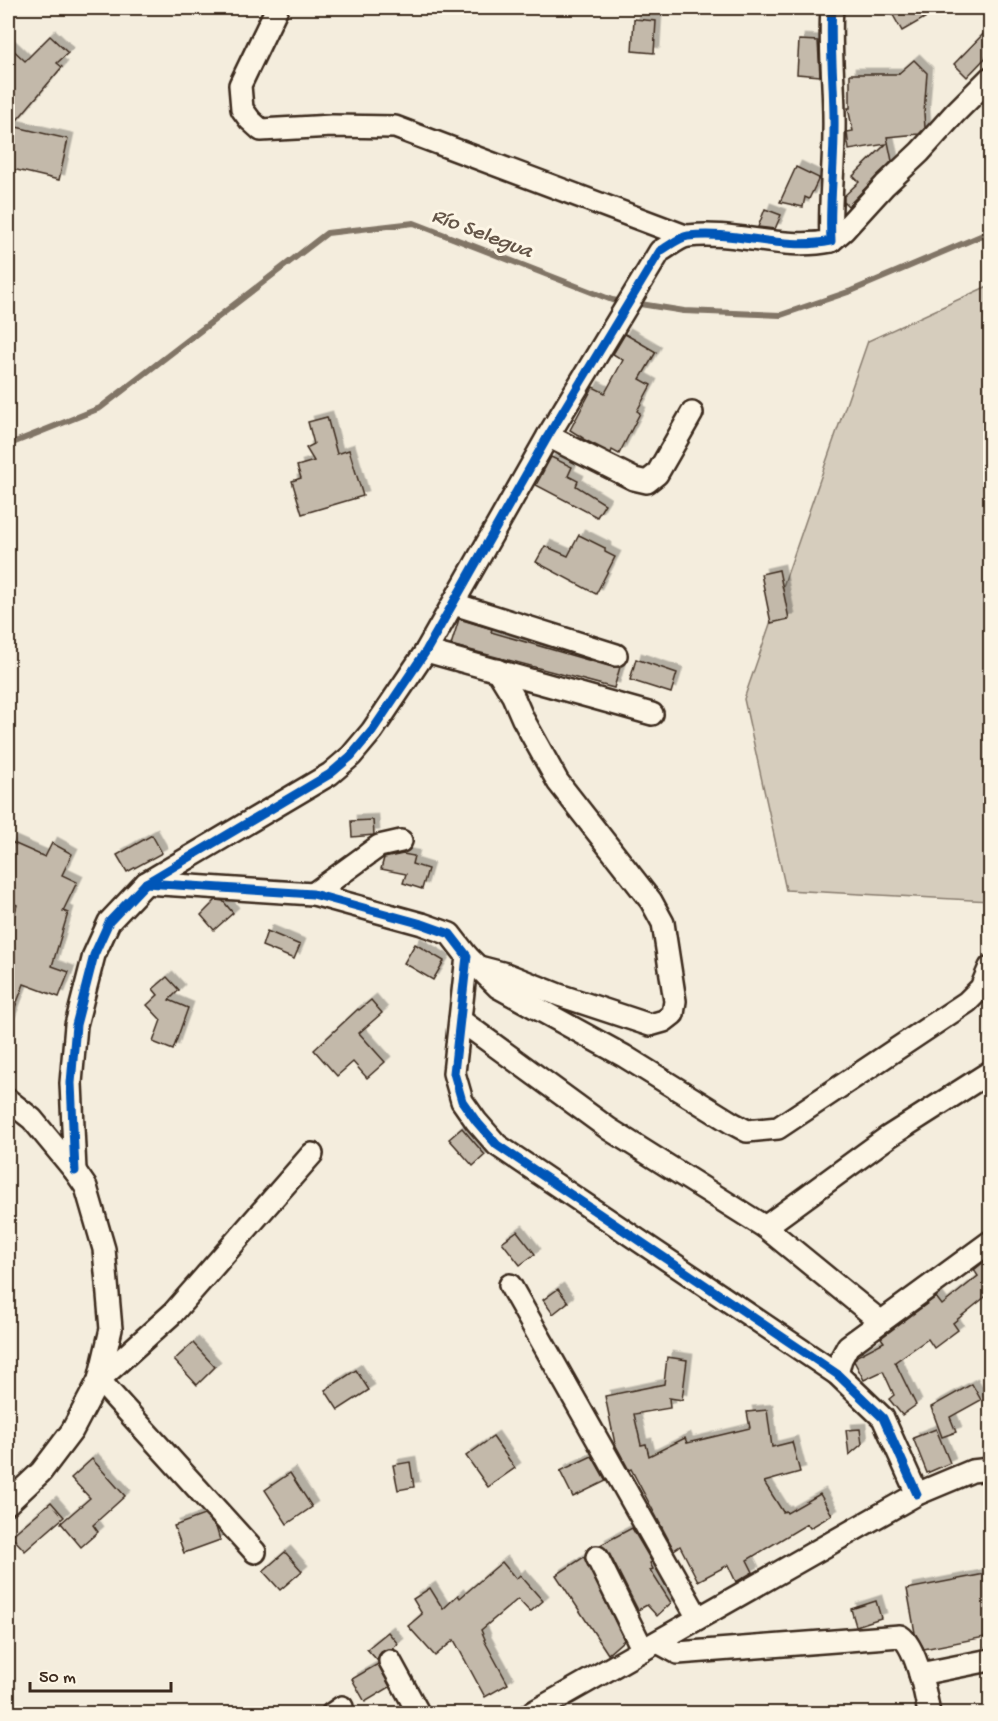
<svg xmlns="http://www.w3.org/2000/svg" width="998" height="1721" font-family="'Gochi Hand',sans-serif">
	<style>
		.green { fill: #d6cdbd; stroke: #887c6e; stroke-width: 1.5 }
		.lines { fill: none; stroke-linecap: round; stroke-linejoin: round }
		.stream { stroke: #817466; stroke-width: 6 }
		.building { fill: #c3b9aa; stroke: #3b2a1e; stroke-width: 1.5; filter: url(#shadow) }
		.minor-casing { stroke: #3b2a1e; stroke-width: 26 }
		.minor { stroke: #fcf5e5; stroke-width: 21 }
		.cycleway-casing { stroke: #fcf5e5; stroke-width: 13 }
		.cycleway { stroke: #0057b8; stroke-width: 9 }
		.labels { text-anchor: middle; stroke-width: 6; stroke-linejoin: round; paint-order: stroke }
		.water-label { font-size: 22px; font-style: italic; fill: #645548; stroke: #fcf5e5 }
	</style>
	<defs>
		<filter id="shadow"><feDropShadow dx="5.5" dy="-5.5" stdDeviation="0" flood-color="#0004"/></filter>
	</defs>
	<rect width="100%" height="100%" fill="#f4eddd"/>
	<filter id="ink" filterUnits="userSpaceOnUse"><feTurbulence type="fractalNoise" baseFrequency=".0167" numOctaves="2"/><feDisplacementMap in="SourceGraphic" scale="12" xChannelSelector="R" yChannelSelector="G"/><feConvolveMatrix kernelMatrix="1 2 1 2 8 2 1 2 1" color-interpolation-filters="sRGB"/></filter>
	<g filter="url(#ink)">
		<!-- green -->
		<path class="green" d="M990,285V901L786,890L744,699L868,341Z"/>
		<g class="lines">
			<!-- stream -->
			<g class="stream">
				<path d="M634,303L684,311L781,315L851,291L990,232"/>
				<path d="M8,441L15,442L100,408L327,233L414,223L612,300L624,302"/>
			</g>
		</g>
		<!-- building -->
		<g class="building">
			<path d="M889,8H942L902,31Z"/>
			<path d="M634,19L656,21L654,53L632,51Z"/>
			<path d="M990,27V53L967,77L954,64Z"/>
			<path d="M50,36L68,53L57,63L62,67L12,126L68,139L59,180L8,168V45L25,61Z"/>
			<path d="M799,40L818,41L820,76L797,74Z"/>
			<path d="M914,60L927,73L924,113L925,128L919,134L887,137L892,161L848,206L844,202V196L859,182L853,176L886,144L849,150L847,132L853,131L848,108H850V74H898Z"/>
			<path d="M796,167L819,178L809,199L805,197L803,207L780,202Z"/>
			<path d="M765,209L781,215L775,229L758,227Z"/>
			<path d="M625,334L656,352L640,379L651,385L637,411L640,413L619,454L612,450L611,453L583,439V438L570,430L593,387L605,393L623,360L613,354Z"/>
			<path d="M327,417L337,454L349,450L363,496L302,514L292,481L301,478L297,466L314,461L306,448L314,444L308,422Z"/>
			<path d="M551,457L572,467L568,476L578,481L576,486L605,504L597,517L536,485Z"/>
			<path d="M579,535L605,548V552L615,557L596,594L536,562L545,546L568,556Z"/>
			<path d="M779,570L789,619L771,623L761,574Z"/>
			<path d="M459,619L492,629L491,632L612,667H620L614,688L451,645Z"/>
			<path d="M636,659L677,673L671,693L630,680Z"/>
			<path d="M373,820L374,835L352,837L351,821Z"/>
			<path d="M152,835L162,853L127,872L117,855Z"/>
			<path d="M11,842L45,857L52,843L72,854L62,875L77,882L63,911L68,913L52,966L69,972L59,997L24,984L9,1023H8V939L17,905L8,901V850Z"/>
			<path d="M403,854L414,856L412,864L428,869L422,889L403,883L406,874L381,869L384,858Z"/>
			<path d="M216,900L223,901L233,913L214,930L201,915Z"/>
			<path d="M267,931L300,945L294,959L262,946Z"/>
			<path d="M415,944L444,961L433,980L404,963Z"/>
			<path d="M167,977L179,990L169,1000L188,1008L173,1050L153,1042L161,1020L147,1005L158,995L153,989Z"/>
			<path d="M371,1000L382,1013L359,1033L385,1062L367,1078L353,1062L337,1076L314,1050L358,1009L359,1010Z"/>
			<path d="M462,1128L485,1155L473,1166L449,1139Z"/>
			<path d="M517,1231L535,1254L520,1265L502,1242Z"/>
			<path d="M990,1257V1293L953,1323L958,1330L934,1348L928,1339L895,1362L916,1405L902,1415L889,1399L894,1395L883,1371L864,1380L854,1361L857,1356L884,1342L881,1338L936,1297L942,1305L978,1276L974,1270Z"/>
			<path d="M558,1289L568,1302L553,1314L543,1300Z"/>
			<path d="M193,1343L215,1367L197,1385L174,1360Z"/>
			<path d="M667,1357L687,1360L682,1400L669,1398L670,1408L634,1414L641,1445L646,1444L649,1456L685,1438L687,1443L750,1428L747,1412L767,1410L772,1447L792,1442L800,1472L764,1482L783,1512L786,1511L787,1513L820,1494L832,1515L810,1528L807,1524L747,1560L753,1572L736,1582L728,1565L698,1581L680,1546L674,1550L631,1469L629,1470L615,1444L605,1396L664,1384Z"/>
			<path d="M356,1370L369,1390L338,1410L325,1390Z"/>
			<path d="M972,1384L981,1400L950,1417L956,1432L942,1437L931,1407Z"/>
			<path d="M860,1429L862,1444L849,1455L846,1430Z"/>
			<path d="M936,1429L950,1463L927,1473L913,1438Z"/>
			<path d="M493,1437L515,1468L488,1487L466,1456Z"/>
			<path d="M592,1456L606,1481L573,1497L560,1471Z"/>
			<path d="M92,1459L125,1496L93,1525L98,1532L81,1547L61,1523L90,1498L71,1478Z"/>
			<path d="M410,1462L414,1487L398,1490L393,1465Z"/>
			<path d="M290,1473L312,1507L287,1524L265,1490Z"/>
			<path d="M51,1502L64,1517L25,1551L11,1536Z"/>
			<path d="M204,1515L216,1527L220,1540L184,1553L174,1526Z"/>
			<path d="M632,1528L652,1562L650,1563L653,1569L650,1570L671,1603L657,1616L647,1605L638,1610L608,1551L600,1545Z"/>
			<path d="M285,1552L302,1571L280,1590L263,1571Z"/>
			<path d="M584,1557L624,1640L608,1654L556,1575Z"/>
			<path d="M502,1562L516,1579L520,1575L543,1601L530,1612L518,1599L481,1630L485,1639L484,1640L508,1684L485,1697L454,1640L435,1656L408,1626L422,1614L413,1599L430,1588L443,1609L458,1595L460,1598Z"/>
			<path d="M990,1573V1636L924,1649L915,1633L907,1589Z"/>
			<path d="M876,1601L881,1618L856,1626L851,1609Z"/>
			<path d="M388,1632L398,1644L392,1649L383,1650L379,1655L377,1660L367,1649Z"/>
			<path d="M378,1664L390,1687L365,1702L352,1679Z"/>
		</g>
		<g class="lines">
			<!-- minor casing -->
			<g class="minor-casing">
				<g id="minor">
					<path d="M277,8L240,85L242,109L250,120L261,130L332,126L395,127L685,236"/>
					<path d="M831,241L844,230L885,185L920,152L955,113L990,78"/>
					<path d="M548,436L634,479L647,482L657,474L692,413"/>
					<path d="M454,604L616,655"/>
					<path d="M426,651L652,714"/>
					<path d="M146,883L313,894L422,924L450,934L467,956L454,1073L462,1101L476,1121L497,1145L837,1374L883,1418L917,1494"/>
					<path d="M313,894L379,846L401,841"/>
					<path d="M467,956L498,987L624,1056L732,1123L747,1131L778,1128L967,1002L981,988L990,967"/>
					<path d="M479,967L506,974L559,995L650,1025L664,1021L673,1014L675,1001L663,923L651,901L558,782L523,719L513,696L497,670"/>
					<path d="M460,1020L609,1129L765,1227L880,1321"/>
					<path d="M8,1100L32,1119L75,1171L86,1187L104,1249L111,1329L99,1380L72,1431L41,1472L8,1503"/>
					<path d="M75,1171L71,1083L76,1025L94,955L109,922L146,883L330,774L351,756L372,731L426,651L548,436L660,251C668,247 679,237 688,236C735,230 783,251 831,241C829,204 834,168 834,131C835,90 829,49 832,8"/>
					<path d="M765,1227L888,1137L990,1072"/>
					<path d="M510,1285L698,1618"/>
					<path d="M837,1374L841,1359L848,1346L990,1242"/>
					<path d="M255,1552L99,1380L173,1313L312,1154"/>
					<path d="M597,1557L643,1650"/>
					<path d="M658,1642L678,1653L900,1636C916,1646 926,1695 929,1714"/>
					<path d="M390,1661L419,1714"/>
					<path d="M920,1674L990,1660"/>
					<path d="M332,1714L342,1707"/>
					<path d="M530,1714L917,1494L972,1471L990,1469"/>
				</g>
			</g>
			<!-- minor -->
			<use href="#minor" class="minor"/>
			<!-- cycleway casing -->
			<g class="cycleway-casing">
				<g id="cycleway">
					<path d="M146,883L313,894L422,924L450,934L467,956L454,1073L462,1101L476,1121L497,1145L837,1374L883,1418L917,1494"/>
					<path d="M75,1171L71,1083L76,1025L94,955L109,922L146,883L330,774L351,756L372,731L426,651L548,436L660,251C668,247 679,237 688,236C735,230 783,251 831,241C829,204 834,168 834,131C835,90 829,49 832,8"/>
				</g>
			</g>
			<!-- cycleway -->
			<use href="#cycleway" class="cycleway"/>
		</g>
	</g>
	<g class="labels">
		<!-- water labels -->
		<g class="water-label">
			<text transform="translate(483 231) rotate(21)" y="8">Río Selegua</text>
		</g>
	</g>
	<!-- margin -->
	<rect width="998" height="1721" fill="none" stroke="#fcf5e5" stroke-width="30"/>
	<rect x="15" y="15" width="968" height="1691" fill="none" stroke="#3b2a1e" stroke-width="2" filter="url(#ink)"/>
	<!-- scale -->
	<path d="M30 1682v9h141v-9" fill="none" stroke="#3b2a1e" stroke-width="3"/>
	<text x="39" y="1682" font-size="18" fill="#3b2a1e" stroke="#fcf5e5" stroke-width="4.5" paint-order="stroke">50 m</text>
</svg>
